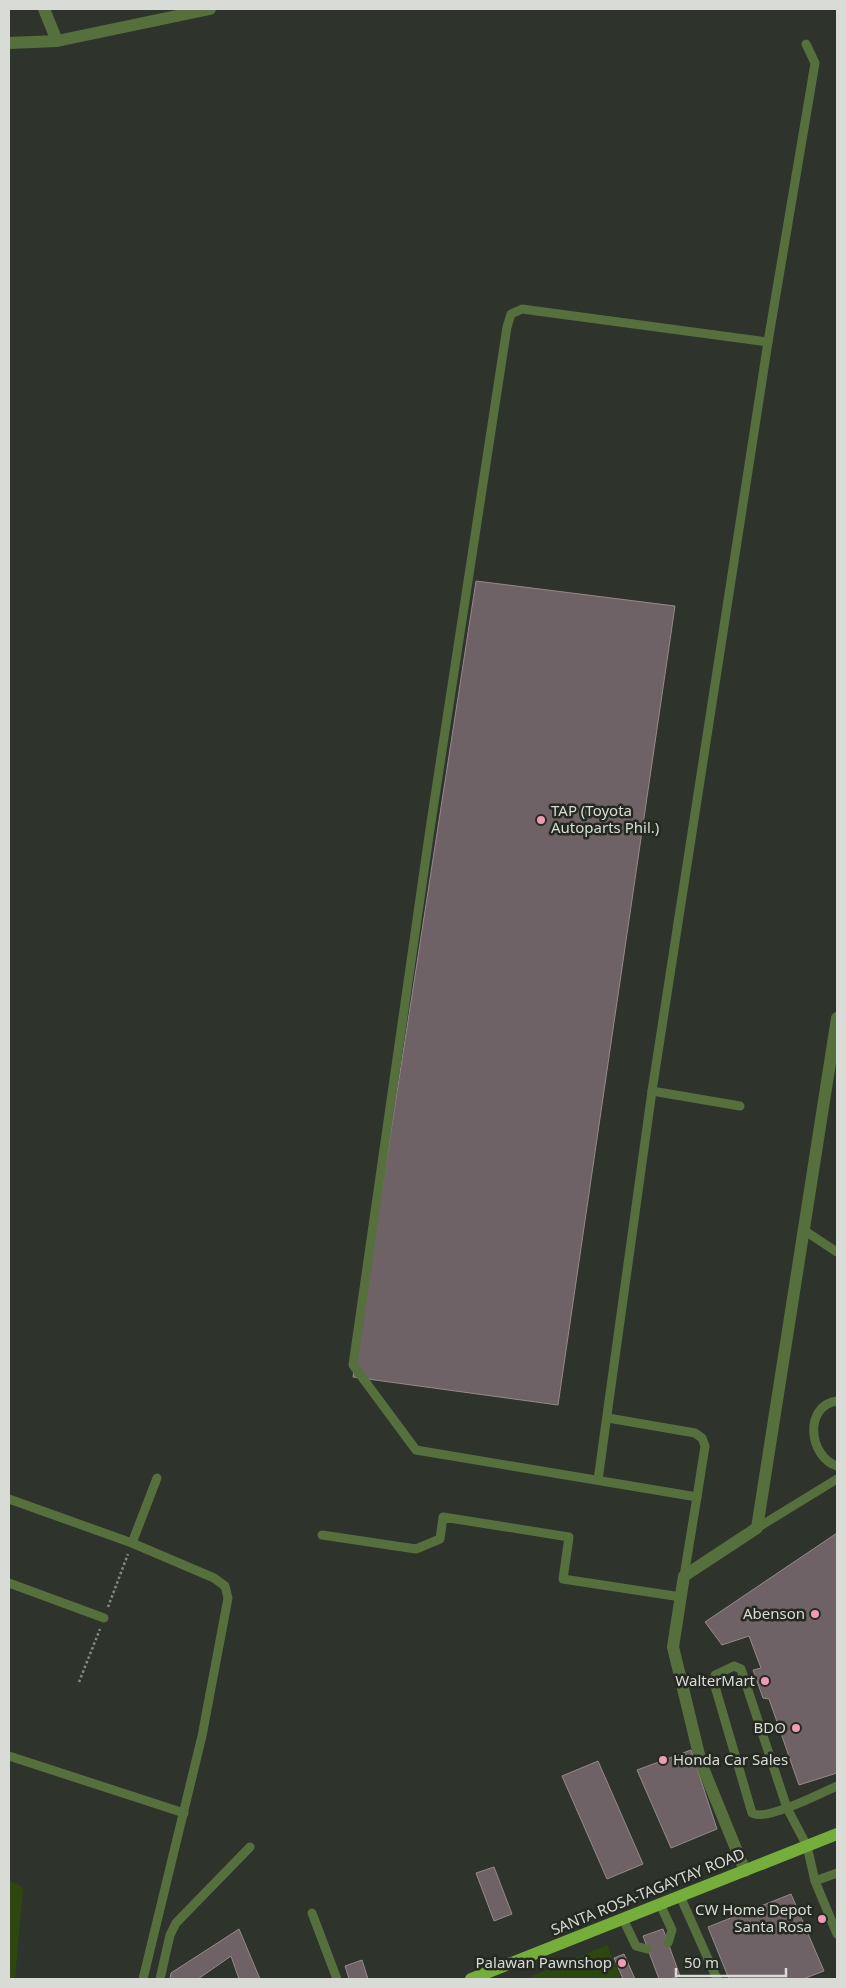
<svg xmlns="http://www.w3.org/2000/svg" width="846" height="1988" font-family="'Noto Sans',sans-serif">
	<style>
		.green { fill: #2d480f }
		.building { fill: #6f6266; stroke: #96898c }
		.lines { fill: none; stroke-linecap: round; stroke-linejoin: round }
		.path { stroke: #858982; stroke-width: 2.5; stroke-dasharray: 2.5 2.5; stroke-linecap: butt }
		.lane { stroke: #55703d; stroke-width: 9 }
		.street { stroke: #55703d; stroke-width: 12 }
		.primary { stroke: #76ae3c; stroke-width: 12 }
		.poi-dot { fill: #f09ab4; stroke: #242921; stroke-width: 2 }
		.labels { text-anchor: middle; stroke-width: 5; stroke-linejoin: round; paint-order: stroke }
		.poi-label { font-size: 15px; fill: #d9dcd6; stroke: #242921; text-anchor: end }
		.street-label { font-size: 15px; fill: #d9dcd6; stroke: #242921 }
	</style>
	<rect width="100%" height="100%" fill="#2e332b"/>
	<!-- green -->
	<g class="green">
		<path d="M9,1880L23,1888L15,1979H9Z"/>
		<path d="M607,1945L621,1979H525Z"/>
	</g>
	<!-- building -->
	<g class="building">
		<path d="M476,581L675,606L558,1405L353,1377Z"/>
		<path d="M837,1533V1773L799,1785L769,1699L763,1698L753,1670L761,1668L749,1636L722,1645L705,1622Z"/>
		<path d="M691,1750L717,1829L671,1848L637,1770Z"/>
		<path d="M598,1761L643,1864L607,1879L562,1776Z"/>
		<path d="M494,1867L512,1914L494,1921L476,1873Z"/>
		<path d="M791,1894L824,1971L803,1979H729L708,1927Z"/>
		<path d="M239,1929L260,1979H239L231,1956L198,1979H170L171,1973Z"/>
		<path d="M663,1929L680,1976L670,1979H659L643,1936Z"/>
		<path d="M624,1954L635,1979H623L614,1958Z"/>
		<path d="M362,1960L368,1979H349L345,1966Z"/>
	</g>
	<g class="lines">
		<!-- path -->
		<g class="path">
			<path d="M108,1607L128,1554"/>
			<path d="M79,1682L100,1629"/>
		</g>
		<!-- lane -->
		<g class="lane">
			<path d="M652,1091L740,1106"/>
			<path d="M805,1231L837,1252"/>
			<path d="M837,1401C803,1406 809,1457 837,1466"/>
			<path d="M608,1418L695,1433L702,1438L705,1446L697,1497"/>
			<path d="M598,1480L652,1091L768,342L815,63L806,44"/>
			<path d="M9,1499L132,1543L214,1578L225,1586L228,1598L202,1736L143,1979"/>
			<path d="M757,1528L837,1479"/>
			<path d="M322,1535L416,1549L440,1539L443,1517L569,1537L563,1579L681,1597"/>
			<path d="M132,1543L157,1478"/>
			<path d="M684,1576L697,1497L416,1450L353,1365L430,829L507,327L511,314L522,309L768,342"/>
			<path d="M9,1583L104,1618"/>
			<path d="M9,1756L184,1813"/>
			<path d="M837,1786C822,1793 764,1822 752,1813L714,1683L715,1675L734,1666L741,1669L787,1808L807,1846L815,1881L837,1934"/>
			<path d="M815,1881L837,1873"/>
			<path d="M680,1896L717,1979"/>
			<path d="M660,1904L672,1930L668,1943"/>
			<path d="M312,1913L337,1979"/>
			<path d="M623,1919L636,1946L647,1949"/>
			<path d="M160,1979L170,1935L176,1923L250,1847"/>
		</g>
		<!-- street -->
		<g class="street">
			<path d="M44,9L57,41"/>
			<path d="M9,43L57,41L210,9"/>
			<path d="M745,1871L701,1763L673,1647L684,1576L757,1528L837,1018"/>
		</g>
		<!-- primary -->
		<path class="primary" d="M471,1979L837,1834"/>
	</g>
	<!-- markers -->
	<g class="poi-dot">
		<circle cx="541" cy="820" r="5"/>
		<circle cx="815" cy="1614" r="5"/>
		<circle cx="765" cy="1681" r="5"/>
		<circle cx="796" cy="1728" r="5"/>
		<circle cx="663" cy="1760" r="5"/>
		<circle cx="822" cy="1919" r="5"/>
		<circle cx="622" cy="1963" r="5"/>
	</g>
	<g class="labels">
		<!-- poi labels -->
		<g class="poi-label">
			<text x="551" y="816" text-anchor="start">TAP (Toyota<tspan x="551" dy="17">Autoparts Phil.)</tspan></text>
			<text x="805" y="1619">Abenson</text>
			<text x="755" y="1686">WalterMart</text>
			<text x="786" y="1733">BDO</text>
			<text x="673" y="1765" text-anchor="start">Honda Car Sales</text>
			<text x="812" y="1915">CW Home Depot<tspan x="812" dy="17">Santa Rosa</tspan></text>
			<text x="612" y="1968">Palawan Pawnshop</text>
		</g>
		<!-- street labels -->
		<g class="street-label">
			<text transform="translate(648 1892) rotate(-22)" y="5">SANTA ROSA-TAGAYTAY ROAD</text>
		</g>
	</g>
	<!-- border -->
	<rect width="846" height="1988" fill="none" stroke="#d9dcd6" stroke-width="20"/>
	<!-- scale -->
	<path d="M676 1968v8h110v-8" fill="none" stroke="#d9dcd6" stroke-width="2.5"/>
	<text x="684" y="1968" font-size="15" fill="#d9dcd6" stroke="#242921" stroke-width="4" paint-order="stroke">50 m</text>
</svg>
